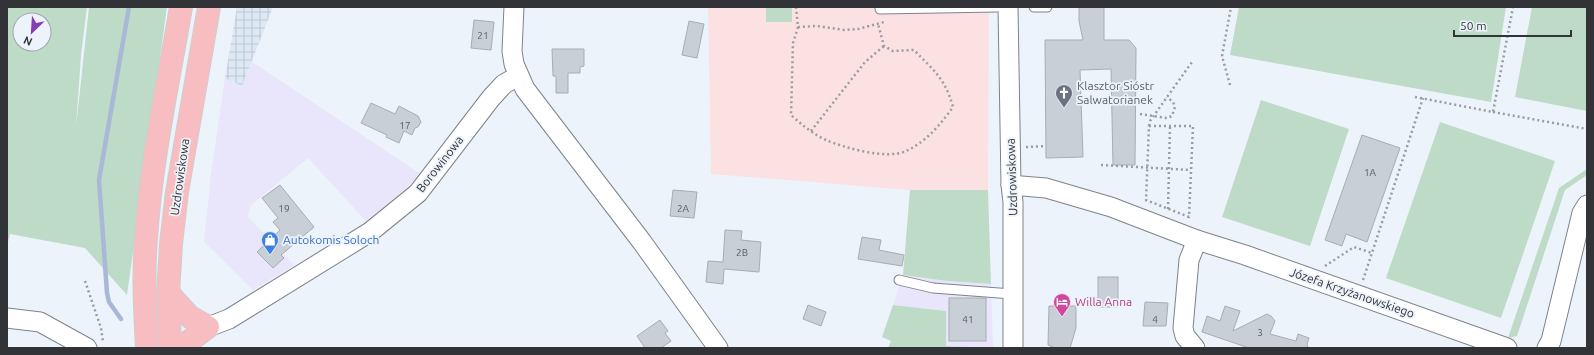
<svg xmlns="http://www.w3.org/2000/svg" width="1594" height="355" font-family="Ubuntu,sans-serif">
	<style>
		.commercial { fill: #e9e5fb }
		.industrial { fill: url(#industrial-grid) }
		.medical { fill: #fce1e3 }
		.grass { fill: #bddbc7; fill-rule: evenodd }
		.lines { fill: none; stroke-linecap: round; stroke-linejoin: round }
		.stream { stroke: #a9b8d7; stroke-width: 4.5 }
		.building { fill: #c9cfd6; stroke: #a7adb3 }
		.service-casing { stroke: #7e838a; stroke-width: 11 }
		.minor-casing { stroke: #7e838a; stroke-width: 21 }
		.primary-casing { stroke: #cececf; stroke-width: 24 }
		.path { stroke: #989ca1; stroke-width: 2.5; stroke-dasharray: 2 3; stroke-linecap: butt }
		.service { stroke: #fff; stroke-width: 9 }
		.minor { stroke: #fff; stroke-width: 19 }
		.primary { stroke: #f8bdc0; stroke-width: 22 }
		.labels { text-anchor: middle; stroke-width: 3.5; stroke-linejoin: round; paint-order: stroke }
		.number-label { font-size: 10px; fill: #575a5e }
		.worship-label { font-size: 12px; fill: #5b616d; stroke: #edf3fa; text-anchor: start }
		.street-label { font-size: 12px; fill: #313336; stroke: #edf3fa }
		.shop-label { font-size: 12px; fill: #366cbe; stroke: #edf3fa; text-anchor: start }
		.hotel-label { font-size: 12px; fill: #b23c85; stroke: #edf3fa; text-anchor: start }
	</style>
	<defs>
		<pattern id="industrial-grid" width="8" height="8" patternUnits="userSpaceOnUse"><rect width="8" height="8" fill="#dde8f5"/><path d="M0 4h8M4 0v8" fill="none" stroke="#bec7d3"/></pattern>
	</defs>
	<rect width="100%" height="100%" fill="#edf3fa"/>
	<!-- commercial -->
	<g class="commercial">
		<path d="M252,62L422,175L366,221L308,158L251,205L248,217L294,265L253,290L204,242L211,174L225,78L242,86Z"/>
		<path d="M903,275L947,281L991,284L993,348L946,346V311L893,305Z"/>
	</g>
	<!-- industrial -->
	<path class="industrial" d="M237,7H273L242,86L225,78Z"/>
	<!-- medical -->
	<path class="medical" d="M708,7H989L988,190H910L711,174Z"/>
	<!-- grass -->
	<g class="grass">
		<path d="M7,7H87L81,55L76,127L89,7H167L127,295L85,248L10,234L7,246ZM20,20H44V44H20Z"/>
		<rect x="766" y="7" width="26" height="15"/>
		<path d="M1239,7H1506L1491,102L1230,55Z"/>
		<path d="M1532,7H1587V111L1515,97Z"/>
		<path d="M1261,100L1349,129L1310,246L1222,217Z"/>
		<path d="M1440,122L1555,161L1501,318L1386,278Z"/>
		<path d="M1587,169V175L1565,190L1517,336L1508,338L1559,188Z"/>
		<path d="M910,190H988L991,284L947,281L903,275Z"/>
		<path d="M893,305L946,311V346L993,348H888L891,341L882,337Z"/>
	</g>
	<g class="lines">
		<!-- stream -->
		<path class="stream" d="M121,319L109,302L107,293L99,180L129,7"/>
	</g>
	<!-- building -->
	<g class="building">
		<path d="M1079,7H1104V40H1129L1136,48L1135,165H1113L1111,69L1080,70L1083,157L1046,158L1045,40H1083L1079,21Z"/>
		<path d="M474,20L494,22L491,50L471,48Z"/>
		<path d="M689,21L704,24L697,58L682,55Z"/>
		<path d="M552,49H584V66L580,67V73H568V93H556V76H553Z"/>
		<path d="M371,103L395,114L399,106L418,116L421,122L418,127L415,128L412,135L404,131L399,143L386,137L387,135L361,123Z"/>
		<path d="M1362,135L1400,148L1367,242L1346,234L1342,246L1325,240Z"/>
		<path d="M280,185L314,227L281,255L284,258L273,268L257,252L280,230L273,222L278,218L262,198Z"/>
		<path d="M673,190L697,192L694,218L670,216Z"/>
		<path d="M725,230L742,231L741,240L761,242L759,272L724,269L723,284L706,282L708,261L723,262Z"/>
		<path d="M862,237L881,240L879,250L904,255L902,266L858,259Z"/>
		<rect x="1098" y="277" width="20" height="30"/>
		<rect x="949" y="298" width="37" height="43"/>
		<path d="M1145,302L1168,303L1166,326H1143Z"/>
		<path d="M808,305L826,312L821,326L803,319Z"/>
		<path d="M1049,306H1076V328L1070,348H1055L1048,345Z"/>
		<path d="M1225,306L1240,311L1233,331L1267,314L1271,316L1275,321L1270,334L1296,341L1298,334L1309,338L1307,344L1308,348H1249L1202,332L1207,316L1220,321Z"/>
		<path d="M660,320L668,331L665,333L671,341L661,348H645L637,336Z"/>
	</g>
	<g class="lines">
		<!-- service casing -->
		<g class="service-casing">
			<g id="service">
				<path d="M880,7V9L997,7"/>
				<path d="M1034,7H1047"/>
				<path d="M899,280L933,288L1012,294"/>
			</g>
		</g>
		<!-- minor casing -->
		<g class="minor-casing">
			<g id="minor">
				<path d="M514,7L512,51L514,64L525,89L642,242L718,348"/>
				<path d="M1008,7L1011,185L1013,202V348"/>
				<path d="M1011,185L1046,188L1111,207L1197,240L1245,255L1507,348"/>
				<path d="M7,318L40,322L87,348"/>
				<path d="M208,327L229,319L370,232L418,193L491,98L504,84L518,76"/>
				<path d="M1195,348L1185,336L1183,328L1189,260L1197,240"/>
				<path d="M1547,348L1551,341L1582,213L1587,205"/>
			</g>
		</g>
		<!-- primary casing -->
		<g class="primary-casing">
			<g id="primary">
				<path d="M168,293L190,317L208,327L188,342L184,348"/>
				<path d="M147,348C145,311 143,275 146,239C151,161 168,84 181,7"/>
				<path d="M170,348L168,293L171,244L177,192L209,7"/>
			</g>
		</g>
		<!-- path -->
		<g class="path">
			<path d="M796,7L798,27L817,26L844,30L858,29L884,22"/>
			<path d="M798,27L793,43L791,115C802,125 813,134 826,140C845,148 887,160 906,151C926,142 941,124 953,107C945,78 934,71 914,50L893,51L884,46L878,24"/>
			<path d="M1230,85L1222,56L1231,7"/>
			<path d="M1415,97L1493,112L1513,7"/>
			<path d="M1493,112L1587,129"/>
			<path d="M1140,114L1167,118L1172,116L1175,107L1173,102L1167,97"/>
			<path d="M1149,126H1193L1189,217L1146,200Z"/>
			<path d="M1149,126L1150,121L1192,62"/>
			<path d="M811,131L865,62L884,46"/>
			<path d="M1026,147L1046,146"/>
			<path d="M1101,165L1191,170"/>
			<path d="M1168,209L1170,126"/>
			<path d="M1325,266L1354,247L1372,253"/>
			<path d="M1363,280L1423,98"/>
			<path d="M85,281L101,328L103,342"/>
		</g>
		<!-- service -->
		<use href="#service" class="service"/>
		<!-- minor -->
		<use href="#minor" class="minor"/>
		<!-- primary -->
		<use href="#primary" class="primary"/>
	</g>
	<!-- icons -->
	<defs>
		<g id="church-pin" transform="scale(0.9)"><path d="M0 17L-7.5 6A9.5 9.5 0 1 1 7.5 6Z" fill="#6b7280" stroke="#edf3fa"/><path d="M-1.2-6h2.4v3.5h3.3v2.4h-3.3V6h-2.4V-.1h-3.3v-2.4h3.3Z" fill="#fff"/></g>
		<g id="shop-pin" transform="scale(0.9)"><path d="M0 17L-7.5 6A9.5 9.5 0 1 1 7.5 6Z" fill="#3f7fe0" stroke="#edf3fa"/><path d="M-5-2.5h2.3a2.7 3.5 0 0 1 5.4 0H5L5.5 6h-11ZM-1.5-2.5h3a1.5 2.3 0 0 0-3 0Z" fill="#fff"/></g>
		<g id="hotel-pin" transform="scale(0.9)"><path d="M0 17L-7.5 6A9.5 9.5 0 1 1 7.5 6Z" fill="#d1479c" stroke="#edf3fa"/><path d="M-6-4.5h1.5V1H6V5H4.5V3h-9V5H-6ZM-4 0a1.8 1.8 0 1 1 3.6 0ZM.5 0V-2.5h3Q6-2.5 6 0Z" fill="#fff"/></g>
	</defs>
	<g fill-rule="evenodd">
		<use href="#church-pin" x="1064" y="93"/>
		<use href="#shop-pin" x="270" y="240"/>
		<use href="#hotel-pin" x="1062" y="302"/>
	</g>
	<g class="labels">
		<!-- number labels -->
		<g class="number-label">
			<text x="483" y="39">21</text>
			<text x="405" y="129">17</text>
			<text x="1370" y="176">1A</text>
			<text x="284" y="212">19</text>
			<text x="683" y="212">2A</text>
			<text x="742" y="256">2B</text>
			<text x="968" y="323">41</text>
			<text x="1155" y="323">4</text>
			<text x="1260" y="336">3</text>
		</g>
		<!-- worship labels -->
		<g class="worship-label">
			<text x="1077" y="90">Klasztor Sióstr<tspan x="1077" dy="14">Salwatorianek</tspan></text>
		</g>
		<!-- street labels -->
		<g class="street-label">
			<text transform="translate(440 164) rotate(-52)" y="4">Borowinowa</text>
			<text transform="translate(180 177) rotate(-82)" y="4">Uzdrowiskowa</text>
			<text transform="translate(1012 177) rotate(-92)" y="4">Uzdrowiskowa</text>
			<text transform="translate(1352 293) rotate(19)" y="4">Józefa Krzyżanowskiego</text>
		</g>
		<!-- shop labels -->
		<g class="shop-label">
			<text x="283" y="244">Autokomis Soloch</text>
		</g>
		<!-- hotel labels -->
		<g class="hotel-label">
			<text x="1075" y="306">Willa Anna</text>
		</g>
	</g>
	<!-- border -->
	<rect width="1594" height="355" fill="none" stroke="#313336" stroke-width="16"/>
	<!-- north arrow -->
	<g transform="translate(32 32) rotate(205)"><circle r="19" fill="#edf3fa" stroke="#a2a6ac"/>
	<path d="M0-3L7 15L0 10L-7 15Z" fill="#833eb1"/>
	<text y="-6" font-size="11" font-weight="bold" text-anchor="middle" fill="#313336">N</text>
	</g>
	<!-- scale -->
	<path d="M1454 30v6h117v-6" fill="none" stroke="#313336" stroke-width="2"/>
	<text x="1460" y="30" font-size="12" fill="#313336" stroke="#edf3fa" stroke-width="3" paint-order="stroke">50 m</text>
</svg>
